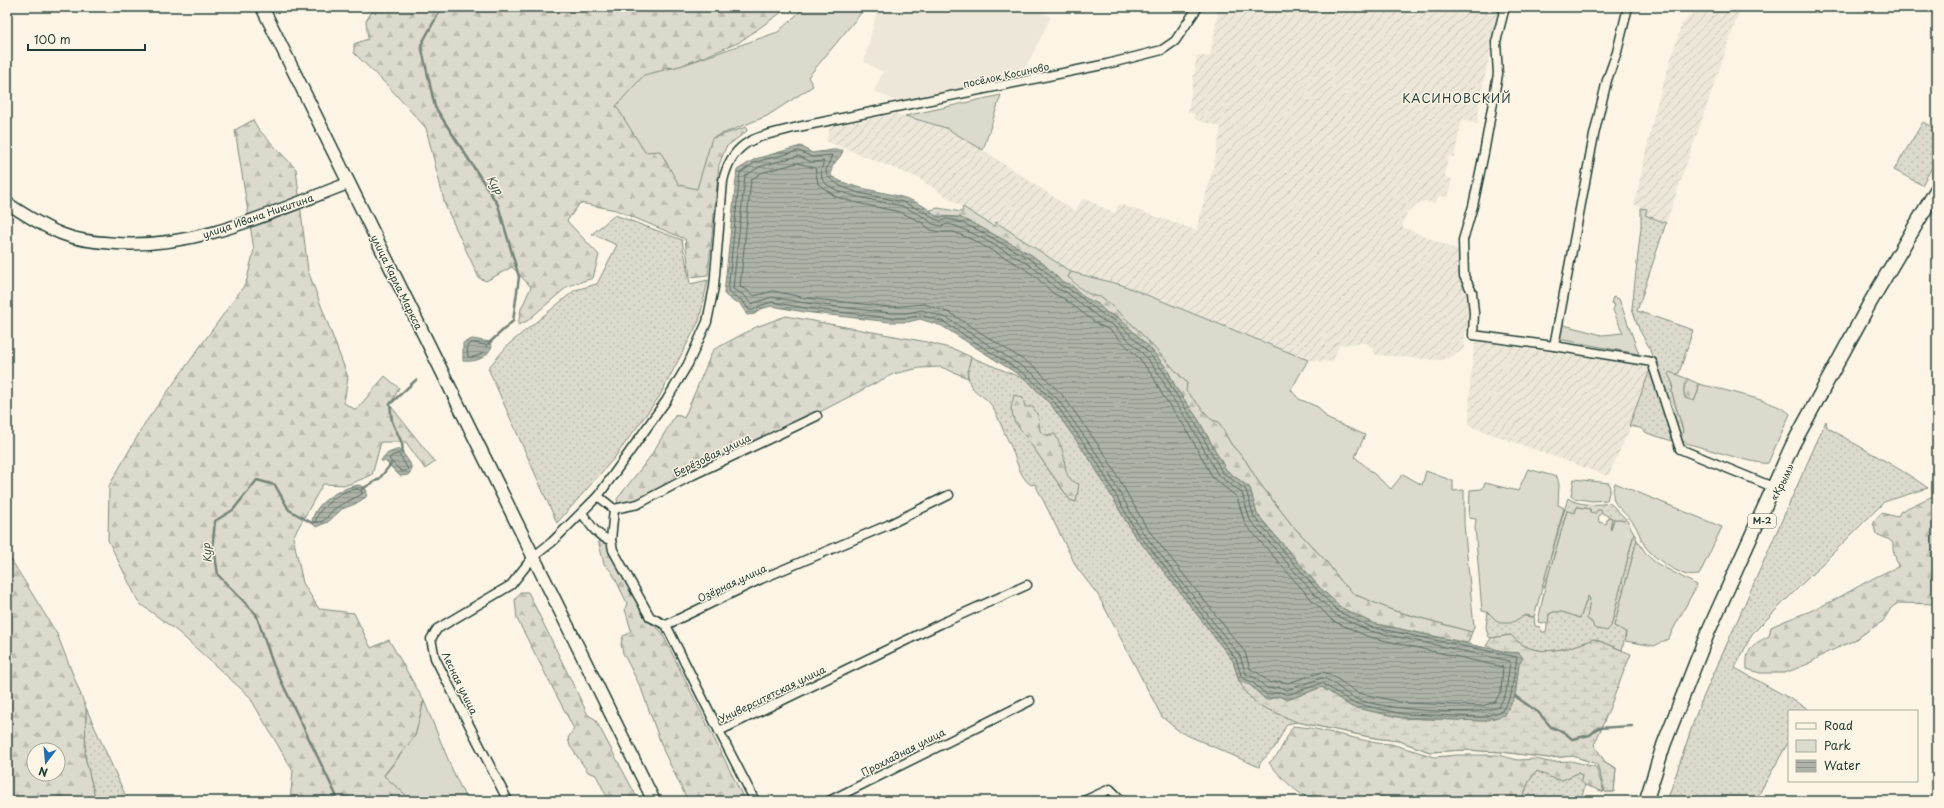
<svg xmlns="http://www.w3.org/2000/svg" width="1944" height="808" font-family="'Playpen Sans',sans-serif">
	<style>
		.built { fill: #ece7d8 }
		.industrial { fill: url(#industrial-furrows) }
		.grass { fill: url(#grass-dots); stroke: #7e8c80; fill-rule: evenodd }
		.forest { fill: url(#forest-firs); stroke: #7e8c80; fill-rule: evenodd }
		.wetland { fill: url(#wetland-marsh); stroke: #7e8c80 }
		.green { fill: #dcdacc; stroke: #7e8c80 }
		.water { fill: url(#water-rules); stroke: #758479 }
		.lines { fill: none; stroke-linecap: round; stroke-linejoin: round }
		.shore { stroke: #586c62; stroke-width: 1 }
		.stream { stroke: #758479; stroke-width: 2.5 }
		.minor-casing { stroke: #1f3d34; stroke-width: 11 }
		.secondary-casing { stroke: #1f3d34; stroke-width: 14 }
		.primary-casing { stroke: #1f3d34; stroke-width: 15 }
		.trunk-casing { stroke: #1f3d34; stroke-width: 16 }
		.minor { stroke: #fcf5e5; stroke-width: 8 }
		.secondary { stroke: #fcf5e5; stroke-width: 11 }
		.primary { stroke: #fcf5e5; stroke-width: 12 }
		.trunk { stroke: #fcf5e5; stroke-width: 13 }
		.labels { text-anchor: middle; stroke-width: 3; stroke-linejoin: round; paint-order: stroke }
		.shield { fill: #fcf5e5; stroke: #617469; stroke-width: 1 }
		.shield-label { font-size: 9px; font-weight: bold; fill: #1f3d34 }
		.street-label { font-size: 10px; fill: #1f3d34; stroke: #fcf5e5 }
		.water-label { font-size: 11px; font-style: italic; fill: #435a51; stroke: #fcf5e5 }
		.quarter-label { font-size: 12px; letter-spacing: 1px; fill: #1f3d34; stroke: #fcf5e5 }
	</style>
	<defs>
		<pattern id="industrial-furrows" width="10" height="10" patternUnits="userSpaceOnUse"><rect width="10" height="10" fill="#ece7d8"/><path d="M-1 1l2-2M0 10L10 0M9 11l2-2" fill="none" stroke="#cac7ba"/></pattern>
		<pattern id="grass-dots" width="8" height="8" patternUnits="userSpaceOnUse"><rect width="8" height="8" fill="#dcdacc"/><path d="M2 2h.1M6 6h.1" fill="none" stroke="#bcbcb0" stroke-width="1.8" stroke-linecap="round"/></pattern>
		<pattern id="forest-firs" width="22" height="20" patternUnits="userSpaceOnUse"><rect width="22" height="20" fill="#dcdacc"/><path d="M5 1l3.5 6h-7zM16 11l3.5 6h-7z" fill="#bcbcb0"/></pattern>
		<pattern id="wetland-marsh" width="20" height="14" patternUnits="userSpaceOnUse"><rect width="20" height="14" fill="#dcdacc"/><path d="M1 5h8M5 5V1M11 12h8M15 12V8" fill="none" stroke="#bcbcb0"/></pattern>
		<pattern id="water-rules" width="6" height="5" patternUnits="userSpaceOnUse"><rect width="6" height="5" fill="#aeb3a7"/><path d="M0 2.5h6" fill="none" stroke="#8d9389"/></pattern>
	</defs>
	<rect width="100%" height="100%" fill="#fcf5e5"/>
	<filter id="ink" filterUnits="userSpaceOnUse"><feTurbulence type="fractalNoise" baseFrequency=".025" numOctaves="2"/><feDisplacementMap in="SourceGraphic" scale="8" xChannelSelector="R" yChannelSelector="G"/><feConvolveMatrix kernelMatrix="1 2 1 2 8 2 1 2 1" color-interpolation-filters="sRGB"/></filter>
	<g filter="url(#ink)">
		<!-- built -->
		<path class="built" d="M878,7H1031L1051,17L1021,77L898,102L874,91L883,72L864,62Z"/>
		<!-- industrial -->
		<g class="industrial">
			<path d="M1219,7L1240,10V7H1501L1483,84L1477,124L1462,120L1454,157L1448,156L1445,177L1452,179L1448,197L1439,196L1435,203L1424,201L1407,212L1402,227L1461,251L1462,283L1467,294L1469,325L1465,330L1464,348L1460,352L1449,358L1439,360L1376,355L1367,343H1360L1339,345L1333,362L1308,360L1122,285L1071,272L996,222L993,227L918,178L826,141L830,127L896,114L946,128L974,144L1075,211L1083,198L1115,213L1119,204L1196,230L1214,164L1221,127L1194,119L1195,114L1188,112L1197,55L1210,57Z"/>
			<path d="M1681,7H1741L1666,223L1645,215L1647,209L1634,205L1656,107L1672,55L1682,24L1694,11Z"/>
			<path d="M1475,341L1639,365L1650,369L1628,433L1608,476L1469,426L1470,384Z"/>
		</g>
		<!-- grass -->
		<g class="grass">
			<path d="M1923,122L1937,130V159L1922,185L1894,170Z"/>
			<path d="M1641,208L1647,209L1645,215L1666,223L1637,311L1693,330L1679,373L1674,375L1672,393L1683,430L1681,440L1665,395L1662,377L1657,366L1659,363L1657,360L1653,359L1649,347L1639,329L1632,308L1641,227Z"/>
			<path d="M615,215L682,240L690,284L708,280L699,321L659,397L615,457L557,523L488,368L509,344L575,290L597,284L617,245L592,234Z"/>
			<path d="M971,357L1027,380L1052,406L1093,464L1134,535L1148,551L1233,661L1239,681L1594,745L1605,762L1616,768L1614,792H1605L1597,764L1573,756L1549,758L1502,752L1464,750L1430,752L1399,741L1375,738L1297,722L1287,724L1275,747L1260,763L1259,767L1180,732L1162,717L1098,595L1077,568L1035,484L1031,485C1018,476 1016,456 1009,442C1002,430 997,411 988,401C982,395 974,392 970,384C966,374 968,367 971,357ZM1025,407L1038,416L1039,431L1045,435L1064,464L1065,475L1073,482L1076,502L1070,500L1014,420Z"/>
			<path d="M1650,370L1652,371L1672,441L1647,433L1640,428L1629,426Z"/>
			<path d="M1826,421L1827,427C1860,448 1896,465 1928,488L1884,502L1752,634L1735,668L1807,708L1806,711H1789V741L1755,801H1667L1698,709Z"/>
			<path d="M1568,498C1578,506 1598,505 1610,503L1626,519L1624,521L1614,519L1611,530L1610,529L1612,518L1602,513L1601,510L1596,514L1590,513V509L1577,507L1575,513L1567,511L1545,587L1542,586Z"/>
			<path d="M1634,533L1637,540L1614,626L1626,632L1622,650L1594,639C1568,649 1533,661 1511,635L1491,638L1488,636L1486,627L1488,612L1534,617L1535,626L1540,627L1542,632H1546L1549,614C1557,608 1571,615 1580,618L1588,596L1590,599L1589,608L1611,626Z"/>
			<path d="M86,708L128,801H96L85,757Z"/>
			<path d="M1537,771L1554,779L1562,780L1578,773L1582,775L1581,781L1585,785L1581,801H1521L1529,781Z"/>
		</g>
		<!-- forest -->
		<g class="forest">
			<path d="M375,7H789L738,43L678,67L662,68L690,103L701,142L746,127L747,131L726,147L719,165L708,275L690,277L685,239L616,210L580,203L567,221L599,255L593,278L568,286L527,321L518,325L521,309L531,287L512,267L486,281L479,278L445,205L426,128L388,86L354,53V44L368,39L366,21Z"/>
			<path d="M253,120L259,130L296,169L308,271L348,377L344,403L356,410L385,376L399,388L390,405L435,462L425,469L406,442H381L372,475L347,485L323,484L293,537L303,583L319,609L354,613L371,648L389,640L424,701L415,736L384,775L413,801H290L293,771L249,696L177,631L139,603L108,540L109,486L145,423L246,283L254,250L235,130Z"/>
			<path d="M963,207L993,226L996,222L1071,272L1068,277L1102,297L1137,329L1187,383V391L1219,422L1231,444L1246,461L1258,481L1292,525L1326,561L1341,581L1354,594L1392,610L1472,632L1468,643L1372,623L1342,608L1320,588L1257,514L1250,488L1226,470L1198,419L1176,388L1167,369L1151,349L1118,317L1107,313L1098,304L1085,298L1070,284L1062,282L1045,265L1030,254L980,227L936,216L930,210L938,208L962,212Z"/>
			<path d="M786,316L927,342L956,350L971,357L967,372L968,378L941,367L920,368L893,374L789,428L619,510L617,499L650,457L676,414L684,418L713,350L756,327Z"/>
			<path d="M1688,379L1699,384L1698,392L1694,401L1685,398C1683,391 1683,385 1688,379Z"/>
			<path d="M1014,395L1023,398L1025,407H1033L1038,416L1040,431L1045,435L1055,434C1058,440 1061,446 1063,452C1066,466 1063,479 1079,484L1076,502L1070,500L1014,420L1011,408Z"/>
			<path d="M1937,494V604L1898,603L1891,608L1883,621L1853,641L1826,653L1808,664L1785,673H1760L1747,669C1746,647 1751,646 1769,636L1771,627C1787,619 1805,614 1822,606C1848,594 1871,577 1898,567L1893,549V543L1888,539L1876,534L1873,522L1881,513L1898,517L1900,512L1905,509Z"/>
			<path d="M598,540L610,543L648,621L661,631L745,801H688L664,752L641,688L623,653L621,644L623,636L628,634L631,630L625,609L627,603L612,572L604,564Z"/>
			<path d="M7,553L57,634L86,708L85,757L96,801H7ZM34,750H58V774H34Z"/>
			<path d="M520,592H528L588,715L595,719L639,801H609L596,775L588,772L570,746L568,738L574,729L517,619L515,600Z"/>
			<path d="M1293,726L1311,728L1376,743L1391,744L1435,757L1457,755H1498L1518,760L1536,759L1549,762L1571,761L1596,767L1604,792L1585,785L1581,781L1582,775L1578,773L1562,780L1554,779L1537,771L1529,781L1521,801H1315C1297,795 1281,777 1269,763L1278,754Z"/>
		</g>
		<!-- wetland -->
		<path class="wetland" d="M1511,635C1533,661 1568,649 1594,639L1631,654C1618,684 1608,715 1594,745L1605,762L1616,768L1614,792H1605L1597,764L1573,756L1549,758L1502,752L1464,750L1430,752L1399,741L1375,738L1297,722L1260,706L1246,693L1239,681L1250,685L1266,700L1279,696L1287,700L1322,687L1352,707L1403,718L1484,721L1515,696L1519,664L1523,658L1519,653L1505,652L1486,646L1491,638Z"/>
		<!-- green -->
		<g class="green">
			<path d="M805,7H878L862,12L808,77L813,86L767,116L712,138L697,189L679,185L660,151L645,152L616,106L644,75L680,66L778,32Z"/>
			<path d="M1001,95L983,150L946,128L905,116Z"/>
			<path d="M1071,272L1122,285L1308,360L1291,390L1299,399L1318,407L1328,419L1365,435L1355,457L1391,489L1403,474L1422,485L1426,471L1453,481V491L1464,490V524L1474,627L1472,632L1392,610L1354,594L1341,581L1326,561L1292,525L1258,481L1246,461L1231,444L1219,422L1212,420L1186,391L1187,383L1137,329L1102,297C1088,297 1078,286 1068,277Z"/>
			<path d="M1613,297L1619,299L1639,354L1558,339L1560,324L1602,335L1623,333L1613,310L1615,305L1611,303Z"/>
			<path d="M1670,372L1688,379C1683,385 1683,391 1685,398L1694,401L1698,392L1699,384C1718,389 1778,401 1790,414L1768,463C1760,466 1698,446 1686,443L1681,440L1683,430L1672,393L1673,384L1668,374Z"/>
			<path d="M1528,469L1557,477L1559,484L1558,505L1564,508L1534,617L1525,615L1511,623H1499L1488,612L1482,611L1475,527L1476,519L1469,518L1470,490L1482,489L1485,483L1518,491Z"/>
			<path d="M1574,479L1609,483L1610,489L1607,500L1592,501L1573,498L1571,496Z"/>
			<path d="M1615,483L1722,527L1699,575C1696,575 1691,576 1687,575C1674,571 1652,557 1645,546C1640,538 1638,528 1632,521C1620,507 1608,504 1615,483Z"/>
			<path d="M1577,507L1590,509V513L1595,514L1597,510H1601L1602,513L1598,516L1599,522L1606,524L1608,517L1612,518L1610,529L1611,530L1614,519L1624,521L1626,519L1634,533L1611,626L1607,631L1594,628L1592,622L1587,619L1590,599L1588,596L1580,618C1571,615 1557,608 1549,614L1548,624L1538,622L1545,587L1567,511L1575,513Z"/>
			<path d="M1637,540L1647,555L1656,563L1697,585L1668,639L1654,646L1625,641L1626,632L1614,626Z"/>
			<path d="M424,701L452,769L467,801H413L384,776L415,736Z"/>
		</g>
		<!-- water -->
		<g class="water">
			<path d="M801,146L812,153L833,150H843C841,160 830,162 831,176C862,196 909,188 936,216L959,217L980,227L1030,254L1045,265L1062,282L1070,284L1085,298L1098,304L1107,313L1118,317L1151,349L1167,369L1176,388L1198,419L1226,470L1250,488L1257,514L1320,588L1342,608L1372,623L1505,652L1519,653L1523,658L1519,664L1515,696L1505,715L1484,721L1403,718L1352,707L1322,687L1287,700L1279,696L1266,700L1250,685L1239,681L1233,661L1148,551L1134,535L1093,464L1052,406L1027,380L942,326L920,319L908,322H890L804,312L772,306L760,309L755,314L747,315L739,302H734L724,294L737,170L755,159Z"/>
			<path d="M472,339L490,342L492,346C486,359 476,362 463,361V343Z"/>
			<path d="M400,449L410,463L412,470L408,475L400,476L385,461H381C384,453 393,451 400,449Z"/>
			<path d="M358,485L365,487L367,492L366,497L355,504L342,509L328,522L316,527L312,523C313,503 340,488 358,485Z"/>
		</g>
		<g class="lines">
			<!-- shore -->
			<g class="shore">
				<path d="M799,151L812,157L832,155L826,170L827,176L840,186L859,193L903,202L927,213L934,219L941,221L947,219L957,221L978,230L1028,258L1043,269L1060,285L1068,288L1105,316L1116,321L1148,352L1164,372L1173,390L1194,421L1222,472L1246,490L1254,517L1318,591L1339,612L1371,627L1517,657L1511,695L1502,711L1483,717L1403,714L1353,703L1322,683L1287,695L1280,692L1267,695L1252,682L1242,678L1236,659L1151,549L1137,533L1097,462L1055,403L1029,377L944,322L921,315L908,318H890L805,308L772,302L759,306L753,310H749L742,300L736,298L728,291L740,173L756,162Z"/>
				<path d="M799,156L811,162L824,161L821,170L822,179L826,184L838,191L858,197L902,206L924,217L933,224L941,226L948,224L956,226L976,235L1025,262L1039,272L1057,289L1066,292L1102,320L1113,325L1144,355L1159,374L1169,393L1190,424L1218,475L1242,493L1250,520L1314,594L1337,616L1370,631L1510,661L1506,693L1499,707C1474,717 1382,709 1356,699C1344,694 1335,681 1322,678L1287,690L1280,687L1268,689L1255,678L1246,674L1240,656L1141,530L1101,460L1059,401L1032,373L947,318L922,310L907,313H891L805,303L772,297L751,304L745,296L733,289L745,176L759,167Z"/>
				<path d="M798,163L815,168L818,184L836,197L857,203L900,212L921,222L931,230L940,232H954L973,240L1022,267L1036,277L1054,294L1063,298L1099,325L1110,330L1140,359L1154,378L1163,396L1185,427L1213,478L1237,497L1245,524L1310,598L1333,621L1369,637L1503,667L1501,691L1495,702L1482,706L1405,703L1358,693L1330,674L1322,672L1288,683L1279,681L1270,683L1258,673L1250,669L1245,652L1146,527L1106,456L1064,397L1036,368L950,313L924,304L891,307L806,298L773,291L754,296L747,290L740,287L751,180L761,173Z"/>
				<path d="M473,343L486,345L487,348C482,354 477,358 468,357L467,346Z"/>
				<path d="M399,454L408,469L406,471H401L389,459L392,456Z"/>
				<path d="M357,489L362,491V494C352,500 339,504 331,512C327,517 324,523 316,522C315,511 335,497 344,492C348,490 353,490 357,489Z"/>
			</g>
			<!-- stream -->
			<g class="stream">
				<path d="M442,7L421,45L435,107L498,205L519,277L513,321L488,344"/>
				<path d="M402,453C405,443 395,431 392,421C391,415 391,410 390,404L416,380"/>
				<path d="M362,489L379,479L391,464"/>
				<path d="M315,522L312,523L289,510L275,485L257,480L233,510L215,521L213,541L218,575L256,614L273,664L336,795V801"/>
				<path d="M1515,696L1539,713L1551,727L1564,732L1572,739L1590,735L1598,728L1632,726"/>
			</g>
			<!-- minor casing -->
			<g class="minor-casing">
				<g id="minor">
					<path d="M1505,7L1496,42L1498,74L1484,153L1473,206L1463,240L1464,276L1472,292L1474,313L1473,335L1554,346"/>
					<path d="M1628,7L1617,52L1607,80L1594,135L1554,346L1652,362L1680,449L1773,487"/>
					<path d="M598,496L614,509L611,540L613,550L650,617L666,625L761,579L888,525L949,495"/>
					<path d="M614,509L638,504L693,475L817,416"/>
					<path d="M582,513C589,523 598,538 611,540"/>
					<path d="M666,625L719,731L940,624L1027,585"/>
					<path d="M719,731L755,801"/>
					<path d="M508,801L435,658L431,639L437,629L511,585L533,557L552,542L598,496L666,401L688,364L707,322L714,287L723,181C733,137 760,137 798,127L1107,64L1162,50L1175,41L1198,7"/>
					<path d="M829,801L1030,701"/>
					<path d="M1084,801L1110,789L1122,801"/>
				</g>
			</g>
			<!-- secondary casing -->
			<g class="secondary-casing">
				<path id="secondary" d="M7,203C25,215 42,226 62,234C77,240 94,242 110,243C194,251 272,212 349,183"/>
			</g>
			<!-- primary casing -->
			<g class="primary-casing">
				<path id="primary" d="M262,7L654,801"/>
			</g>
			<!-- trunk casing -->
			<g class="trunk-casing">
				<path id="trunk" d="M1646,801L1664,744L1708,632L1792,446L1871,301L1937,189"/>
			</g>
			<!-- minor -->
			<use href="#minor" class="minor"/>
			<!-- secondary -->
			<use href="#secondary" class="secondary"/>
			<!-- primary -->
			<use href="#primary" class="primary"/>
			<!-- trunk -->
			<use href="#trunk" class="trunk"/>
		</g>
	</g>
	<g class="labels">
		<!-- shield labels -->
		<rect class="shield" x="1748" y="514" width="28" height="14" rx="3"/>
		<g class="shield-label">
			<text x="1762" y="524">М-2</text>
		</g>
		<!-- street labels -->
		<g class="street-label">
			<text transform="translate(1006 75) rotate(-12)" y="4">посёлок Косиново</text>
			<text transform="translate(258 216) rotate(-19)" y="4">улица Ивана Никитина</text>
			<text transform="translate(397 282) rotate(64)" y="4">улица Карла Маркса</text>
			<text transform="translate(712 455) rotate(-26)" y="4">Берёзовая улица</text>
			<text transform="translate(1782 482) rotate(-63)" y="4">«Крым»</text>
			<text transform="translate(732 583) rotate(-25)" y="4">Озёрная улица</text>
			<text transform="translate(460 683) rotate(64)" y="4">Лесная улица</text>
			<text transform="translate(772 694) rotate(-26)" y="4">Университетская улица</text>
			<text transform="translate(903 752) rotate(-27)" y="4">Прохладная улица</text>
		</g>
		<!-- water labels -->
		<g class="water-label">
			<text transform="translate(495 185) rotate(57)" y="4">Кур</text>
			<text transform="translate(207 553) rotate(-96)" y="4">Кур</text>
		</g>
		<!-- quarter labels -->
		<g class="quarter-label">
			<text x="1457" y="103">КАСИНОВСКИЙ</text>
		</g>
	</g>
	<!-- margin -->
	<rect width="1944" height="808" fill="none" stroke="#fcf5e5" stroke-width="24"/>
	<rect x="12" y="12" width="1920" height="784" fill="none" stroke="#1f3d34" stroke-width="1.5" filter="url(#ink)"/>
	<!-- legend -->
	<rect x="1788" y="710" width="130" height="72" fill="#fcf5e5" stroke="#a4ab9e"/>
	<rect x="1796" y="723" width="20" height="6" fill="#fcf5e5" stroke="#a4ab9e"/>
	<text x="1824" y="730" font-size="12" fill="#1f3d34">Road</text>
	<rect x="1796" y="740" width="20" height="12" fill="#dcdacc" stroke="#a4ab9e"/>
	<text x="1824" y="750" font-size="12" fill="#1f3d34">Park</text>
	<rect x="1796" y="760" width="20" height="12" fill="url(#water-rules)" stroke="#a4ab9e"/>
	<text x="1824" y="770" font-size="12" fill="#1f3d34">Water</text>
	<!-- north arrow -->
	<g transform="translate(46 762) rotate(196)"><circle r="19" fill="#fcf5e5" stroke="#a4ab9e"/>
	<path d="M0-3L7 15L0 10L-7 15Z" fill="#1f6fb2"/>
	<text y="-6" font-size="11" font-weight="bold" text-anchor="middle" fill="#1f3d34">N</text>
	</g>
	<!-- scale -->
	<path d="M28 44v6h117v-6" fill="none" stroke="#1f3d34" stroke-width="2"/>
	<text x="34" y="44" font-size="12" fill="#1f3d34" stroke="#fcf5e5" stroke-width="3" paint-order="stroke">100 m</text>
</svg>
